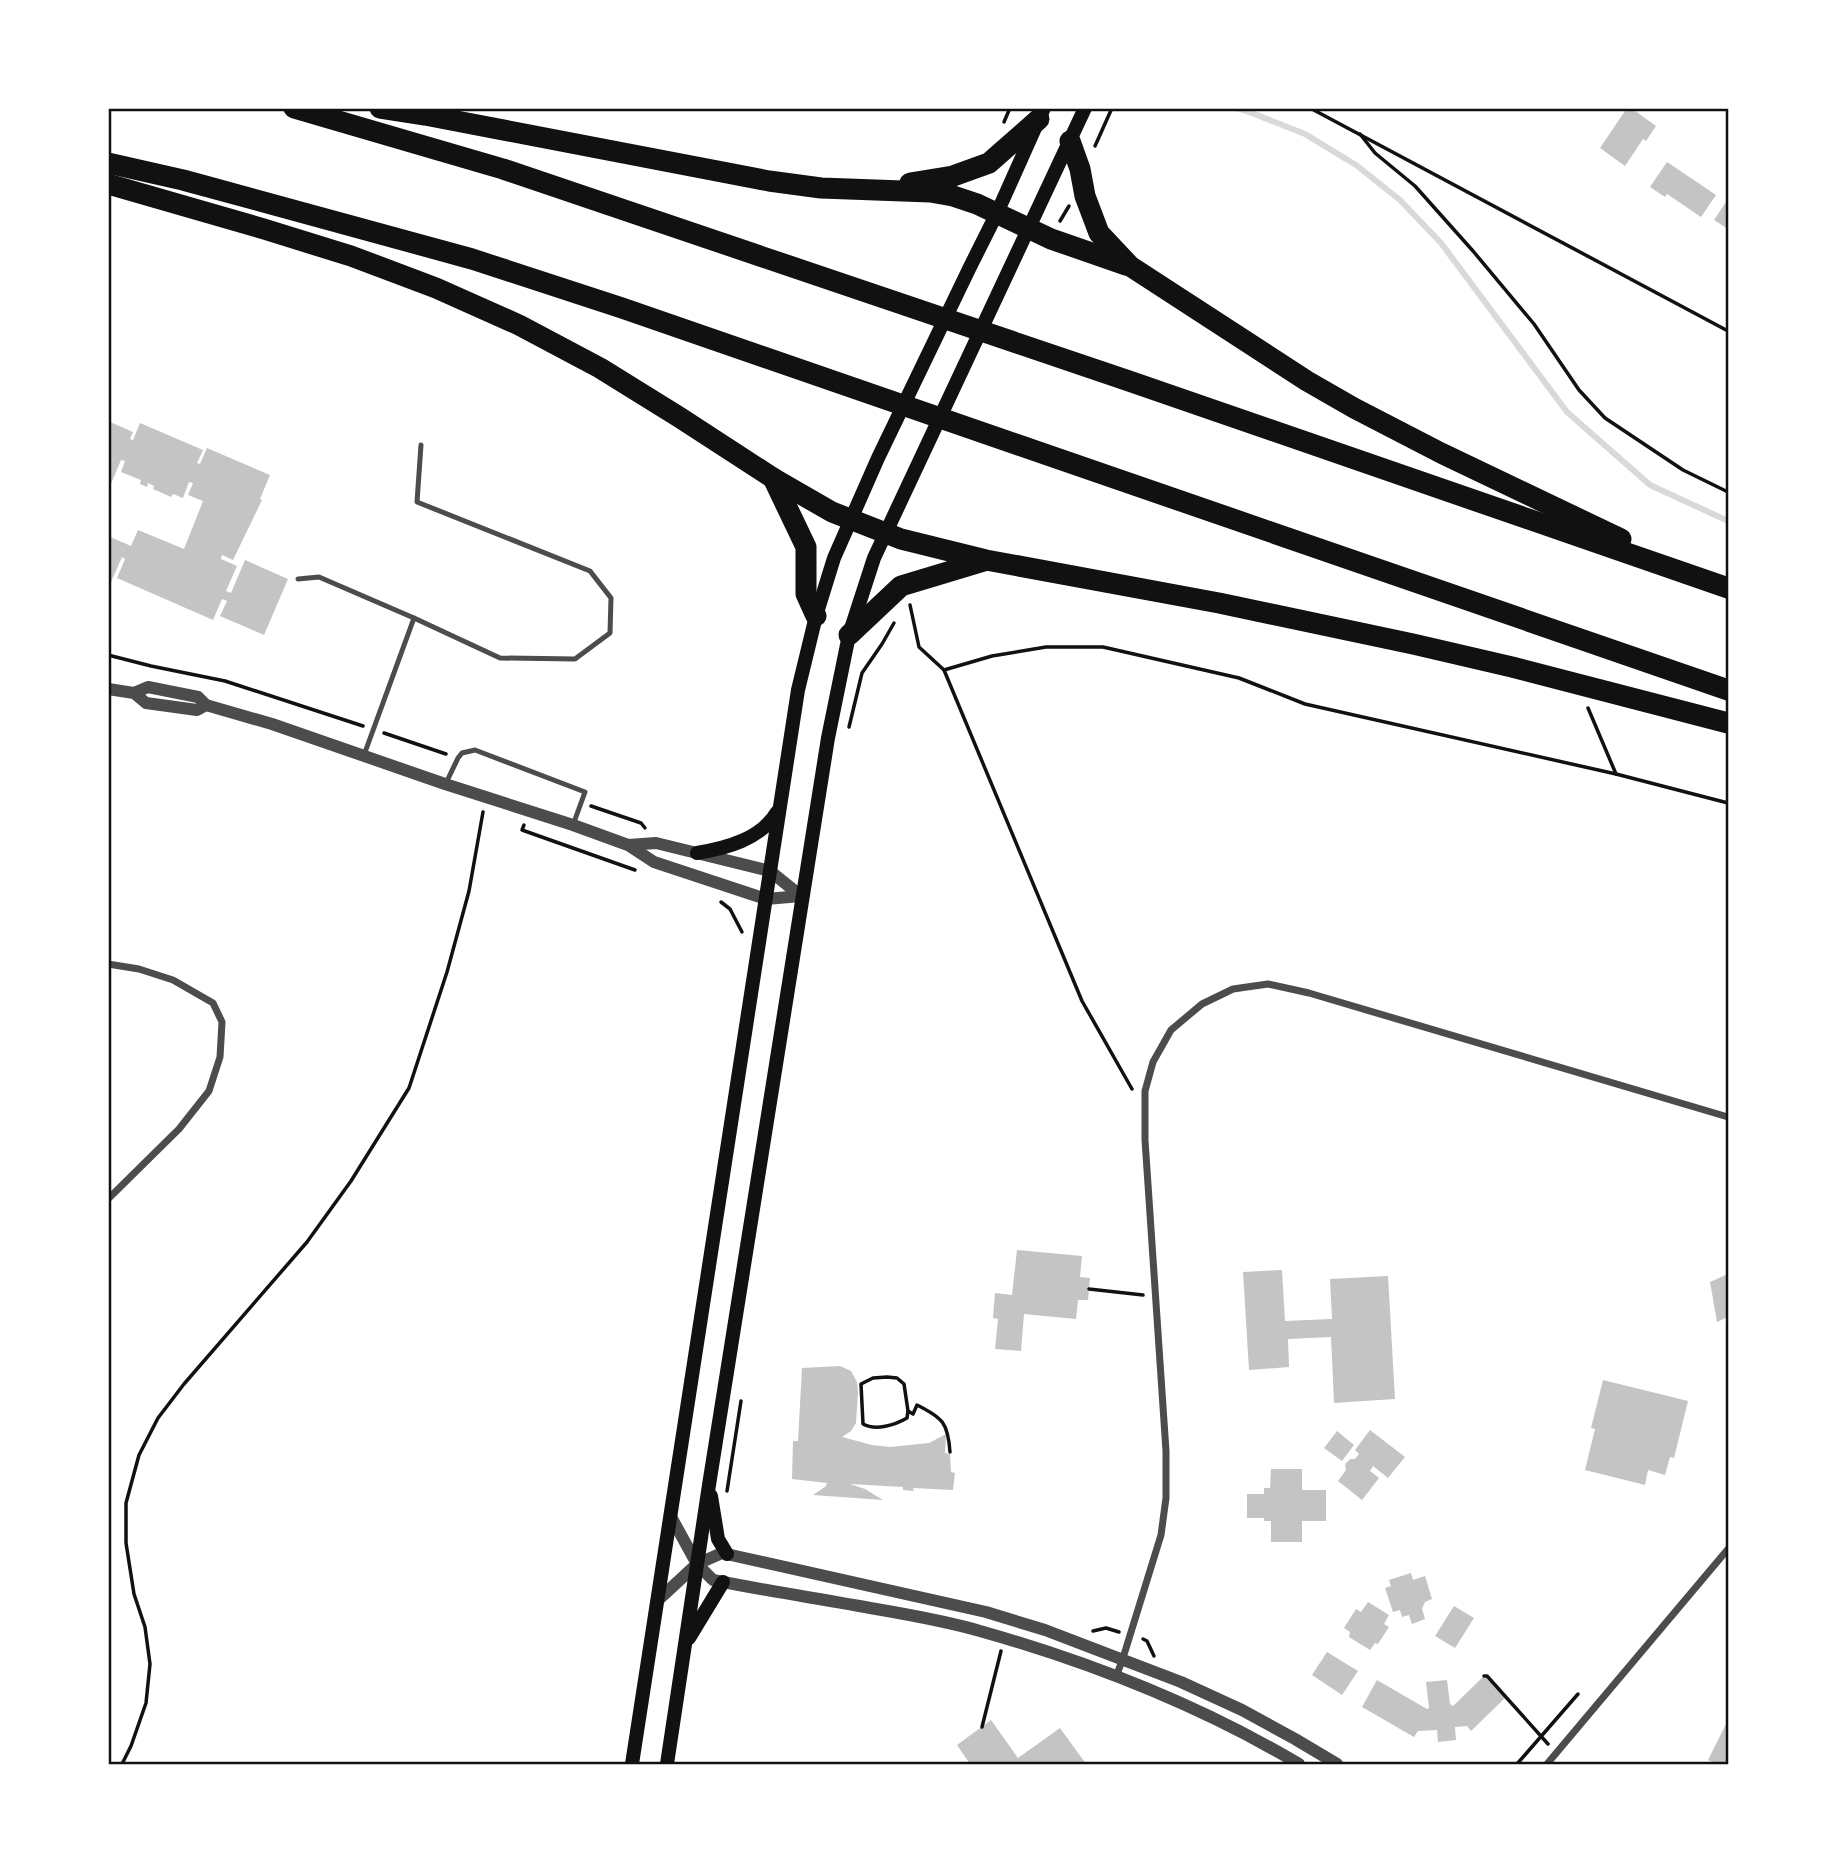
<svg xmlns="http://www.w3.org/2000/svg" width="1837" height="1873" font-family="Jost,sans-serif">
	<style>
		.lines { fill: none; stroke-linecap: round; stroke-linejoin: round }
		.stream { stroke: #d9d9d9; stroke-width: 6 }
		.building { fill: #c4c4c4 }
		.path { stroke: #111; stroke-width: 3.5 }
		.service { stroke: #4c4c4c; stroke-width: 5 }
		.minor { stroke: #4c4c4c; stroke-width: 7 }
		.tertiary { stroke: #4c4c4c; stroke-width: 12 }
		.secondary { stroke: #111; stroke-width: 14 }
		.motorway { stroke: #111; stroke-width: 21 }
		.neatline { fill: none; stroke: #111; stroke-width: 2.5 }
	</style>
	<rect width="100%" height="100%" fill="#fff"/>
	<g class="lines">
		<!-- stream -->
		<path class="stream" d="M1236,108L1252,113L1305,134L1356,165L1400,200L1441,243L1567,412L1650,485L1728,521"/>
	</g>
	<!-- building -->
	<g class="building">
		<path d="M1627,108H1631L1656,126L1646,141L1643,139L1625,166L1600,148Z"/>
		<path d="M1667,162L1716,195L1701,217L1667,194L1665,197L1650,187Z"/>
		<path d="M1728,199V229L1714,220Z"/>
		<path d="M108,421L133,432L130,439L133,440L140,423L203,450L197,463L200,464L207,448L270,475L260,499L262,500L233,560L222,555L221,559L237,566L226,591L231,593L245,560L288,579L264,635L220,616L227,601L222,599L213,620L117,578L125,559L122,557L108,589V536L131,546L138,530L184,549L203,501L188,495L193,483L189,482L183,498L173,494L171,497L153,489L154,486L148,483L147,487L140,484L141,480L121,472L125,461L121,460L108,491Z"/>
		<path d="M1017,1250L1082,1256L1080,1277L1090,1278L1088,1300H1078L1076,1319L1024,1314L1021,1351L995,1349L998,1319L993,1318L995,1293L1012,1295Z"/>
		<path d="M1282,1270L1285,1321L1332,1319L1330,1279L1388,1276L1395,1399L1334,1403L1331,1337L1288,1339L1289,1367L1249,1370L1243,1272Z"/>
		<path d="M1728,1274V1317L1717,1322L1710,1282Z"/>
		<path d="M840,1366L851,1371L857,1382L858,1392L856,1423L851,1431L842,1437L872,1445L890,1447L929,1443L946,1434L945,1453L950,1454L951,1472L955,1473L953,1490L913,1488L914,1491L903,1490V1487L850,1484L865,1489L883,1500L813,1495L826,1486L827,1483L792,1479L793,1441H798L802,1368Z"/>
		<path d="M1603,1380L1688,1401L1674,1458L1670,1457L1665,1475L1648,1470L1645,1485L1585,1470L1595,1429L1591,1428Z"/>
		<path d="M1370,1430L1405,1457L1388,1478L1373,1466L1370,1471L1379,1478L1362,1500L1338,1481L1346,1470L1345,1464L1350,1459H1355L1359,1454L1355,1450Z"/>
		<path d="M1337,1431L1354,1445L1342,1461L1324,1448Z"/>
		<path d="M1271,1469H1302V1490H1326V1521H1302V1542H1271V1521H1264V1518H1247V1494H1264V1488H1270Z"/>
		<path d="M1411,1573L1413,1580L1425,1576L1432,1599L1425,1602L1422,1609L1425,1619L1412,1624L1409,1615L1402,1617L1400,1610L1393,1612L1385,1588L1391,1586L1389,1580Z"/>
		<path d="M1368,1602L1389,1615L1384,1624L1389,1627L1378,1644L1375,1643L1370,1650L1349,1637L1350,1632L1344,1628L1356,1609L1361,1612Z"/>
		<path d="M1454,1606L1474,1618L1455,1648L1435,1636Z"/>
		<path d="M1327,1652L1358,1671L1342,1695L1312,1675Z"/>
		<path d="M1484,1676L1505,1698L1471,1731L1467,1726L1455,1727L1456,1740L1438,1742L1437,1730L1418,1731L1414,1737L1362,1707L1377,1680L1427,1709L1429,1708L1426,1682L1447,1680L1450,1704L1453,1706Z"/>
		<path d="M991,1720L1018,1758L1060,1728L1086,1764H970L957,1745Z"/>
		<path d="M1728,1720V1764H1717L1708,1760Z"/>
	</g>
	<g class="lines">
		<!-- path -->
		<g class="path">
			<path d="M1310,108L1728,331"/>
			<path d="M1004,122L1010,108"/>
			<path d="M1360,134L1375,153L1415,186L1473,251L1534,324L1579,390L1605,418L1683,470L1728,492"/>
			<path d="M1095,146L1112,108"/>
			<path d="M1060,221L1069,206"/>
			<path d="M910,605L919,647L944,670L992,656L1046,647H1103L1239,678L1305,704L1616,774L1728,803"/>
			<path d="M108,655L151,666L225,681L363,726"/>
			<path d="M944,670L1082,1001L1132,1089"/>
			<path d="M1588,708L1616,774"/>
			<path d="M849,727L862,673L882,644L894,623"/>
			<path d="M384,733L446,754"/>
			<path d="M591,806L641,823L645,828"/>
			<path d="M524,825L522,830L635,870"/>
			<path d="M721,902L730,909L742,932"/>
			<path d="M1089,1289L1143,1295"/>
			<path d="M887,1377L897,1378L904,1384L908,1411L907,1418C895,1425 876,1431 863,1424L861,1384L873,1378Z"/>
			<path d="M908,1411L913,1414L917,1405C943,1418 948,1423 950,1452"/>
			<path d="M727,1491L741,1401"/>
			<path d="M1093,1631L1106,1628L1119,1632"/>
			<path d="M1143,1639L1147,1641L1154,1656"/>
			<path d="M1484,1676H1487L1548,1744"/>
			<path d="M982,1727L1001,1651"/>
			<path d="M122,1764L131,1746L146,1703L150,1664L145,1627L134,1594L126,1543V1503L139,1455L158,1418L184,1384L307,1242L351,1181L409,1088L447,972L469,891L483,812"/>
			<path d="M1517,1764L1578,1694"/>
		</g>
		<!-- service -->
		<g class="service">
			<path d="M298,579L319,577L414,618L500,658L575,659L610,633L611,598L590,571L417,502L421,445"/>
			<path d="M364,755L414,618"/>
			<path d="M446,783L458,758L462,753L475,750L585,792L573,825"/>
		</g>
		<!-- minor -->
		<g class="minor">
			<path d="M108,964L139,969L173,980L213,1003L222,1022L220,1057L209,1091L179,1129L108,1199"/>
			<path d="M1116,1677L1123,1658L1161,1535L1166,1498V1451L1145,1140V1091L1153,1062L1171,1030L1202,1004L1233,989L1268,984L1309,993L1728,1117"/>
			<path d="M1547,1764L1728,1549"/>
		</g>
		<!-- tertiary -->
		<g class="tertiary">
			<path d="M108,689L134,693L146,703L197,710L206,705"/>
			<path d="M134,693L148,687L198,697L206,705L272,724L445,784L573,825L628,845L654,862L766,899L801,896"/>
			<path d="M628,845L656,843L770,871L801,896"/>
			<path d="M670,1515L697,1564L713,1580C767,1591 822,1599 876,1609C911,1615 946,1621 980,1631C1090,1662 1201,1706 1299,1764"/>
			<path d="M657,1601L697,1564L722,1553L986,1612L1045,1630L1181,1682L1242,1710L1295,1739L1337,1764"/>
		</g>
		<!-- secondary -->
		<g class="secondary">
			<path d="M697,853C727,848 761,839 777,812"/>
			<path d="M711,1496L718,1539L727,1554"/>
			<path d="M689,1638L723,1582"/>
			<path d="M632,1764L798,690L816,616L834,558L878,458L969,269L997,213L1044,108"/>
			<path d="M667,1764L709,1485L828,738L849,635L874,558L1085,108"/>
		</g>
		<!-- motorway -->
		<g class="motorway">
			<path d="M294,108L503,169L1129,381L1728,588"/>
			<path d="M380,108L425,115L769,181L821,188L930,192L953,196L977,204L1051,239L1126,265"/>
			<path d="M1070,141L1080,169L1085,196L1099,233L1130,266L1307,381L1354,408L1441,453L1621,539"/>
			<path d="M108,163L183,180L472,259L622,308L1728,690"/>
			<path d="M910,183L953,176L989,163L1039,119"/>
			<path d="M108,184L264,229L351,256L436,288L519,325L600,368L679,417L773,478L832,512L901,539L986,560L1219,603L1413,644L1512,667L1728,723"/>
			<path d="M773,478L806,547V594L816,616"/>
			<path d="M849,635L901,586L984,561"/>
		</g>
	</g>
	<!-- border -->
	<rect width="1837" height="1873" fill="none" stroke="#ffffff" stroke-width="220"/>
	<rect x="110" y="110" width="1617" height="1653" class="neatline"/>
</svg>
